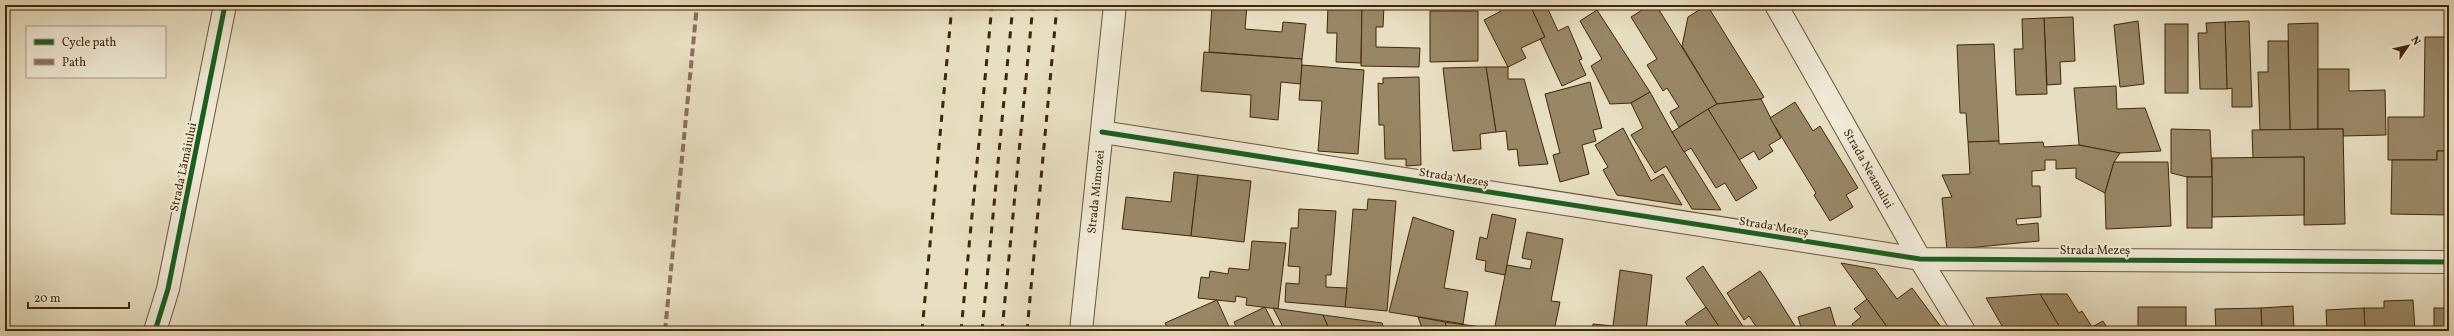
<svg xmlns="http://www.w3.org/2000/svg" width="2454" height="336" font-family="Vollkorn,serif">
	<style>
		.building { fill: #988767; stroke: #412705 }
		.lines { fill: none; stroke-linecap: round; stroke-linejoin: round }
		.minor-casing { stroke: #6b5534; stroke-width: 24 }
		.minor { stroke: #f0ead7; stroke-width: 22 }
		.rail { stroke: #412705; stroke-width: 3; stroke-dasharray: 7 7; stroke-linecap: butt }
		.quiet { stroke: #8d6e63; stroke-width: 4; stroke-dasharray: 8 4; stroke-linecap: butt }
		.cycleway-casing { stroke: #f0ead7; stroke-width: 8 }
		.cycleway { stroke: #1b5e20; stroke-width: 5 }
		.labels { text-anchor: middle; stroke-width: 4; stroke-linejoin: round; paint-order: stroke }
		.street-label { font-size: 12px; fill: #412705; stroke: #f0ead7 }
	</style>
	<rect width="100%" height="100%" fill="#e8dfc2"/>
	<filter id="stains"><feTurbulence type="fractalNoise" baseFrequency=".005" numOctaves="4"/><feColorMatrix values="0 0 0 0 .2 0 0 0 0 .09 0 0 0 0 .02 0 0 0 .5 -.17"/></filter>
	<radialGradient id="worn" r=".72"><stop offset=".6" stop-color="#630" stop-opacity="0"/><stop offset="1" stop-color="#630" stop-opacity=".3"/></radialGradient>
	<!-- building -->
	<g class="building">
		<path d="M1212,5H1247L1245,29L1282,32L1283,22L1306,24L1302,59L1209,52Z"/>
		<path d="M1328,5H1362L1361,63L1336,62L1337,33H1327Z"/>
		<path d="M1362,5H1384L1383,27H1376V47L1420,48L1419,67L1361,66Z"/>
		<path d="M1498,5H1530L1545,37L1521,48L1526,58L1508,67L1484,20L1501,11Z"/>
		<path d="M1530,5H1546L1558,31L1568,26L1582,59L1579,60L1586,75L1562,86L1540,39L1545,37Z"/>
		<path d="M1650,5H1656L1717,104L1679,127L1670,112L1679,107L1667,88L1663,91L1647,65L1657,59L1631,17Z"/>
		<path d="M1707,5L1764,97L1761,99L1717,104L1682,46L1688,17Z"/>
		<path d="M1597,10L1650,92L1631,103L1610,104L1591,66L1602,59L1580,21Z"/>
		<path d="M1430,11H1478V61L1430,62Z"/>
		<path d="M2073,17L2075,61L2060,62L2061,84L2047,85L2044,18Z"/>
		<path d="M2044,18L2047,94L2016,95L2014,49H2023L2022,19Z"/>
		<path d="M2138,21L2144,84L2120,87L2114,25Z"/>
		<path d="M2249,21L2252,107H2232V88L2227,89L2225,22Z"/>
		<path d="M2225,22L2227,89H2200L2198,33H2207L2206,23Z"/>
		<path d="M2318,23V129L2290,130L2288,24Z"/>
		<rect x="2165" y="24" width="23" height="69"/>
		<path d="M2425,37H2449V151H2437V160H2388V117H2424Z"/>
		<path d="M2268,41H2288L2290,130H2260L2258,72H2268Z"/>
		<path d="M1994,44L1999,141L1968,142L1966,113H1960L1957,45Z"/>
		<path d="M1204,52L1302,59L1301,84L1281,82L1278,120L1250,117L1251,95L1201,91Z"/>
		<path d="M1302,65L1364,70L1358,154L1318,151L1322,101L1299,100Z"/>
		<path d="M1486,67H1508V79H1524L1548,164L1519,166L1517,149L1508,150L1506,131L1496,132Z"/>
		<path d="M1486,67L1496,132L1480,134L1481,149L1453,151L1443,68Z"/>
		<path d="M2318,69H2349V91L2385,90L2386,135L2343,136V129H2318Z"/>
		<path d="M1419,77L1421,165L1406,166V159H1385L1384,125H1379L1378,83L1383,84V78Z"/>
		<path d="M1590,82L1602,128L1593,130L1596,141L1582,145L1589,174L1560,182L1553,155L1560,153L1545,94Z"/>
		<path d="M2116,86L2117,109L2145,108L2161,151L2120,153L2079,145L2074,88Z"/>
		<path d="M1650,92L1672,132L1721,210L1692,209L1666,166L1655,173L1631,135L1643,128L1631,103Z"/>
		<path d="M1761,99L1781,138L1769,145L1773,151L1759,160L1754,151L1739,160L1708,109L1717,104Z"/>
		<path d="M1795,102L1813,131L1820,126L1858,188L1846,195L1853,207L1830,221L1814,195L1816,193L1770,118Z"/>
		<path d="M1708,109L1757,188L1736,201L1725,183L1716,188L1691,148L1684,152L1672,132Z"/>
		<path d="M1623,128L1651,181L1663,174L1682,205L1617,195L1603,170L1608,167L1595,145Z"/>
		<path d="M2171,129L2210,130L2212,177H2187L2171,173Z"/>
		<path d="M2343,129L2345,224L2304,225V157L2253,158L2252,130Z"/>
		<path d="M1999,141V144L2043,142L2044,147L2079,145L2120,153L2114,162L2105,193L2076,178V168L2056,169V160H2045V170L2032,171V186H2040L2041,217L2016,219L2017,225L2038,223L2039,241L1947,250L1942,198L1952,197L1942,175L1970,174L1968,142Z"/>
		<path d="M2437,151H2449V215L2391,214L2392,160H2437Z"/>
		<path d="M2304,157V215L2212,217V158Z"/>
		<path d="M2114,162H2168L2171,226L2106,229L2105,193Z"/>
		<path d="M1174,172L1198,175L1191,236L1122,229L1126,197L1171,202Z"/>
		<path d="M1198,175L1251,181L1244,242L1191,236Z"/>
		<rect x="2187" y="177" width="25" height="51"/>
		<path d="M1368,199L1396,201L1387,311L1345,307L1353,209L1367,210Z"/>
		<path d="M1299,209L1336,211L1331,275H1326V287L1347,288L1345,307L1285,302L1286,283L1299,284L1300,267L1288,266L1291,228H1298Z"/>
		<path d="M1492,214L1516,219L1505,275L1485,271L1486,261L1476,259L1480,237L1487,239Z"/>
		<path d="M1413,217L1454,231L1444,288L1468,292L1463,324L1389,312Z"/>
		<path d="M1527,232L1563,239L1551,301L1560,302L1554,331H1521L1495,326L1507,265L1530,269L1532,260L1522,258Z"/>
		<path d="M1252,241L1286,243L1278,309L1246,305L1247,298L1236,296L1235,302L1198,298L1201,277L1209,278L1210,271L1228,274L1229,268L1249,270Z"/>
		<path d="M1841,263L1875,269L1897,299L1912,288L1944,331H1890Z"/>
		<path d="M1703,266L1746,331H1722L1686,278Z"/>
		<path d="M1620,270L1652,275L1646,331H1592L1593,324L1613,326Z"/>
		<path d="M1760,271L1765,278L1798,331H1759L1749,316L1744,320L1727,293Z"/>
		<path d="M2040,294H2067L2079,313L2082,311L2092,327L2103,321L2109,331H2062Z"/>
		<path d="M2040,294L2062,331H2028L2027,329L2023,331H2005L1986,298Z"/>
		<path d="M1867,299L1890,331H1856L1852,324L1861,317L1854,309Z"/>
		<path d="M1217,300L1231,331H1169L1165,323Z"/>
		<path d="M2413,300L2415,331H2365L2364,308H2384V301Z"/>
		<path d="M2293,306L2294,331H2262L2261,308Z"/>
		<path d="M1265,307L1277,331H1238L1234,322Z"/>
		<path d="M1706,307L1722,331H1691L1685,322Z"/>
		<path d="M1830,307L1837,331H1802L1798,317Z"/>
		<rect x="2138" y="307" width="48" height="24"/>
		<path d="M1273,308L1323,315L1330,331H1285Z"/>
		<path d="M2261,308L2262,331H2216L2215,309Z"/>
		<path d="M2364,308L2365,331H2327L2326,310Z"/>
		<rect x="2434" y="308" width="15" height="23"/>
		<path d="M1323,315L1382,323L1385,331H1330Z"/>
		<path d="M1418,317L1445,322L1448,331H1423Z"/>
		<path d="M1445,322L1481,327L1482,331H1448Z"/>
		<path d="M1500,327L1521,331H1499Z"/>
	</g>
	<g class="lines">
		<!-- minor casing -->
		<g class="minor-casing">
			<g id="minor">
				<path id="s1" d="M1776,5L1920,259L1964,331"/>
				<path d="M1102,132L1920,259L2449,262"/>
				<path d="M155,331L168,289L225,5"/>
				<path id="s2" d="M1081,331L1115,5"/>
			</g>
		</g>
		<!-- minor -->
		<use href="#minor" class="minor"/>
		<!-- rail -->
		<g class="rail">
			<path d="M922,331L952,5"/>
			<path d="M961,331L992,5"/>
			<path d="M982,331L1013,5"/>
			<path d="M1002,331L1033,5"/>
			<path d="M1027,331L1057,5"/>
		</g>
		<!-- quiet -->
		<path class="quiet" d="M665,331L697,5"/>
		<!-- cycleway casing -->
		<g class="cycleway-casing">
			<g id="cycleway">
				<path d="M1102,132L1920,259L2449,262"/>
				<path d="M155,331L168,289L225,5"/>
			</g>
		</g>
		<!-- cycleway -->
		<use href="#cycleway" class="cycleway"/>
	</g>
	<g class="labels">
		<!-- street labels -->
		<g class="street-label">
			<text transform="translate(183 167) rotate(-78)" y="4">Strada Lămâiului</text>
			<text dy="4" stroke="none"><textPath href="#s1" startOffset="188">Strada Neamului</textPath></text>
			<text transform="translate(1454 177) rotate(9)" y="4">Strada Mezeș</text>
			<text dy="4" stroke="none"><textPath href="#s2" startOffset="140">Strada Mimozei</textPath></text>
			<text transform="translate(1774 226) rotate(9)" y="4">Strada Mezeș</text>
			<text x="2095" y="254">Strada Mezeș</text>
		</g>
	</g>
	<!-- margin -->
	<rect width="2454" height="336" fill="none" stroke="#e8dfc2" stroke-width="20"/>
	<rect x="6" y="6" width="2442" height="324" fill="none" stroke="#412705" stroke-width="2"/>
	<rect x="10" y="10" width="2434" height="316" fill="none" stroke="#412705"/>
	<!-- legend -->
	<rect x="26" y="26" width="140" height="52" fill="#f0ead7" stroke="#aa9c83"/>
	<rect x="34" y="39" width="20" height="6" fill="#1b5e20" stroke="#aa9c83"/>
	<text x="62" y="46" font-size="12" fill="#412705">Cycle path</text>
	<rect x="34" y="59" width="20" height="6" fill="#8d6e63" stroke="#aa9c83"/>
	<text x="62" y="66" font-size="12" fill="#412705">Path</text>
	<!-- north arrow -->
	<g transform="translate(2408 46) rotate(56)" stroke="#f0ead7" stroke-width="3" paint-order="stroke">
	<path d="M0-3L7 15L0 10L-7 15Z" fill="#412705"/>
	<text y="-6" font-size="11" font-weight="bold" text-anchor="middle" fill="#412705">N</text>
	</g>
	<!-- scale -->
	<path d="M28 302v6h101v-6" fill="none" stroke="#412705" stroke-width="2"/>
	<text x="34" y="302" font-size="12" fill="#412705" stroke="#f0ead7" stroke-width="3" paint-order="stroke">20 m</text>
	<rect width="100%" height="100%" filter="url(#stains)"/>
	<rect width="100%" height="100%" fill="url(#worn)"/>
</svg>
